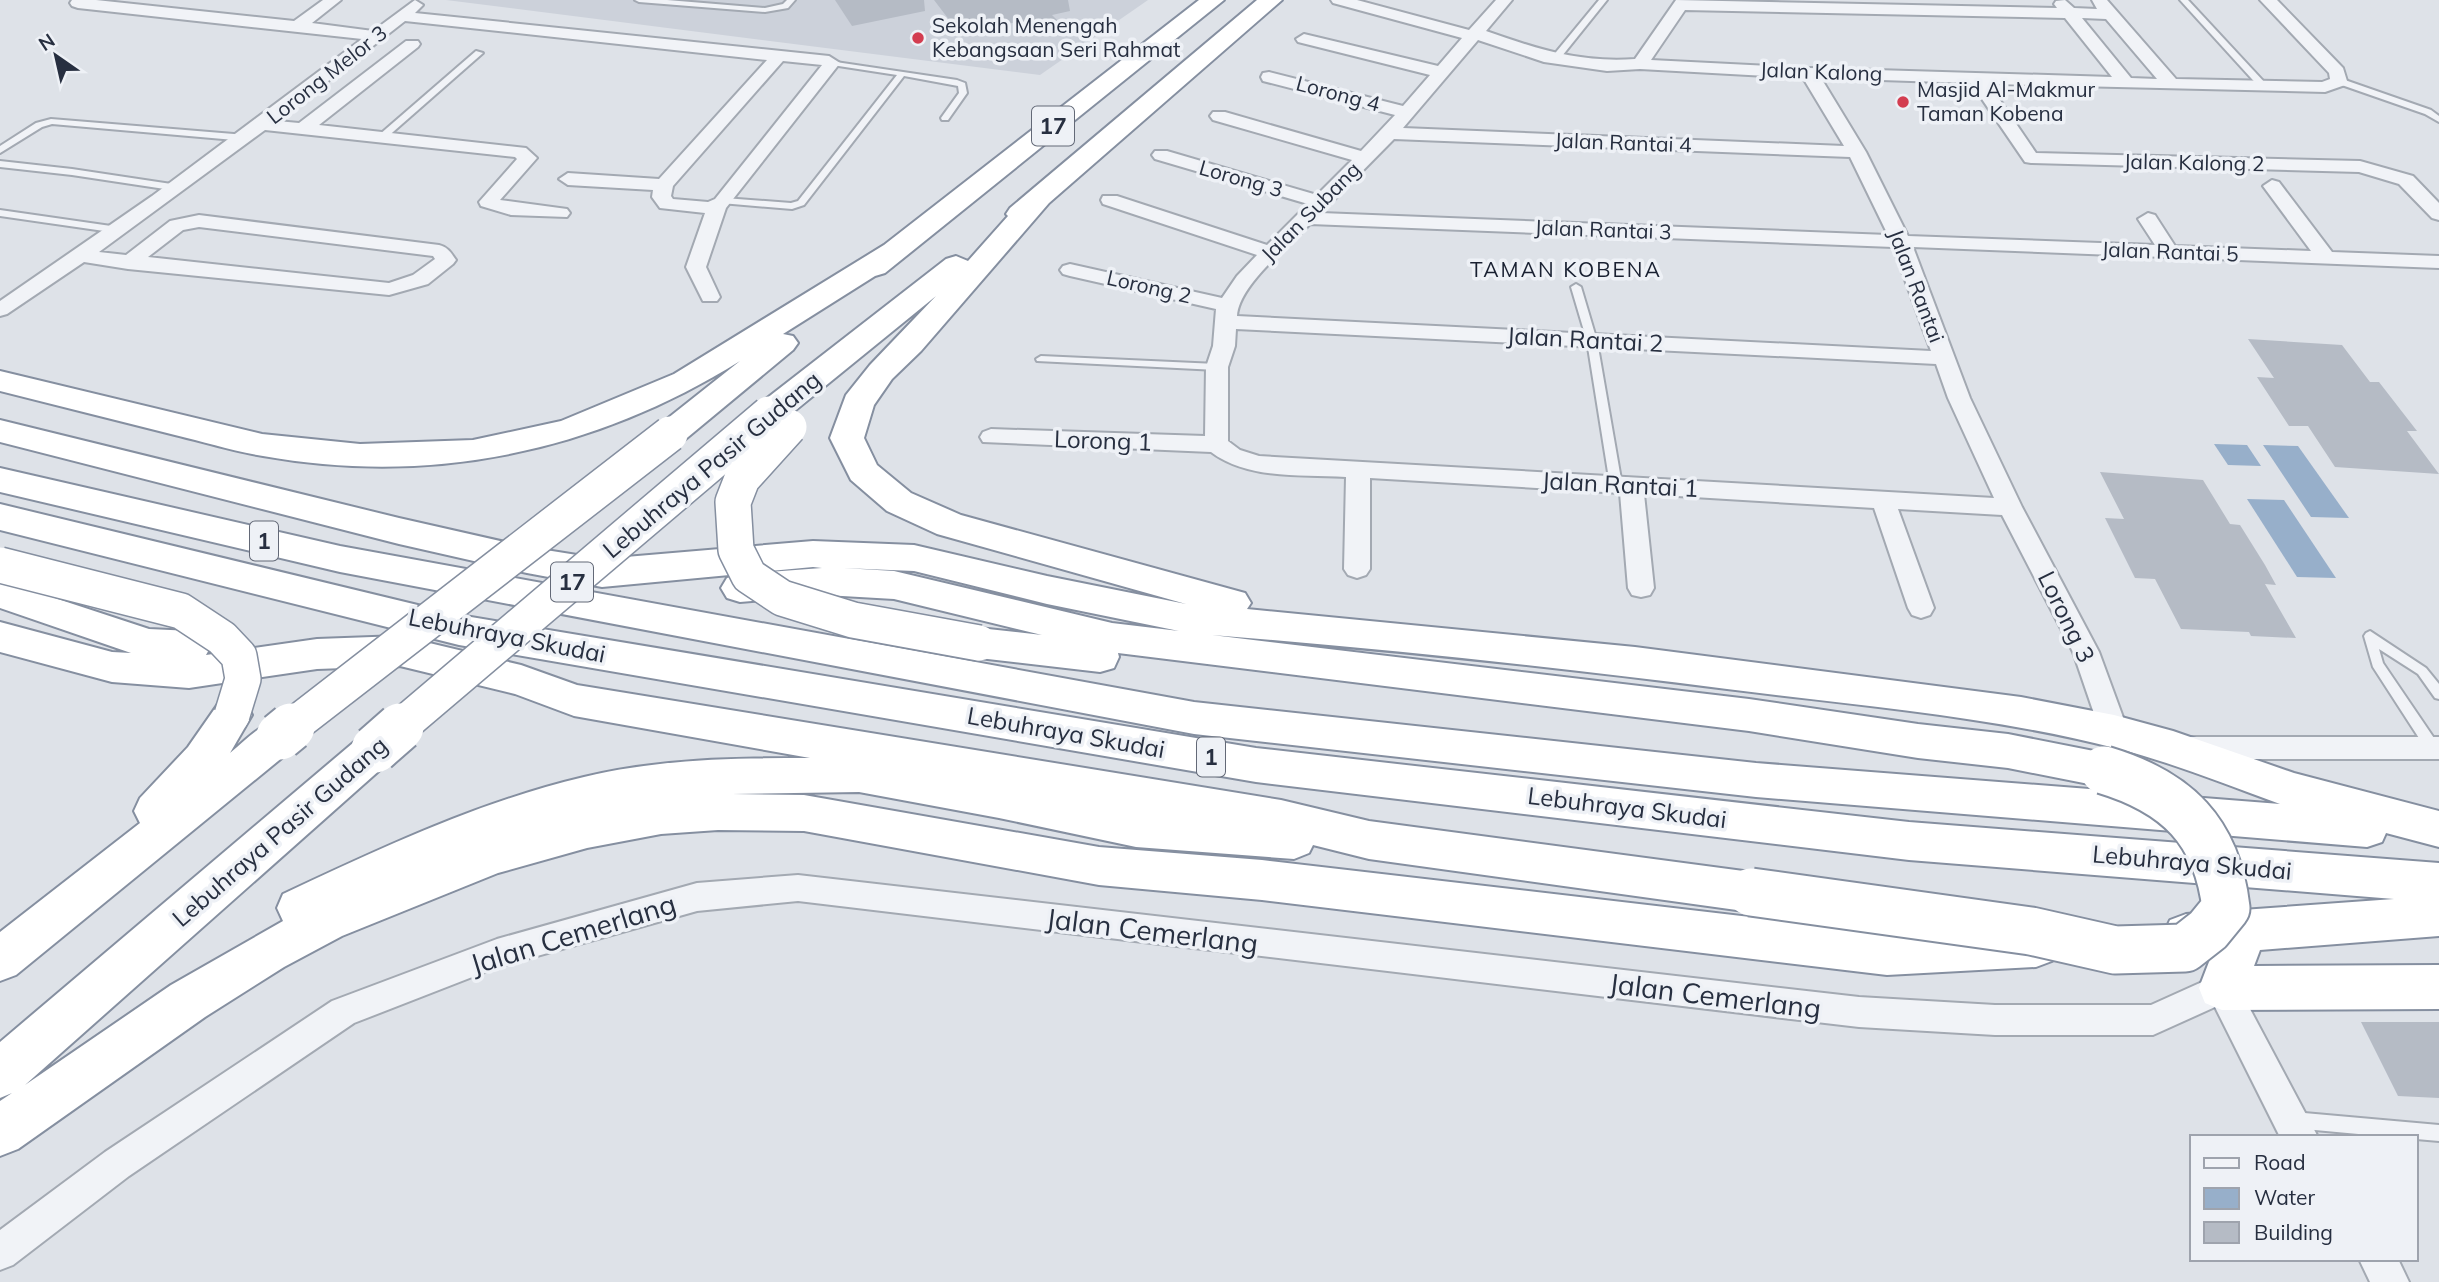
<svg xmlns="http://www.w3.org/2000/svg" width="2439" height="1282" font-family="Mulish,sans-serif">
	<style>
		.built { fill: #ccd1da }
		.water { fill: #97afca }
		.building { fill: #b5bbc5 }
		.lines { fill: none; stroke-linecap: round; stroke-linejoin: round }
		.service-casing { stroke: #a3a9b2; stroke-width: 4 }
		.minor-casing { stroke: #a3a9b2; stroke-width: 4 }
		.trunk-casing { stroke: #858fa0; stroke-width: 4 }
		.service { fill: #f1f3f7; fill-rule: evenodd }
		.minor { fill: #f1f3f7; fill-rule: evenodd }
		.trunk { fill: #fff; fill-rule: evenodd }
		.trunk-bridge-far1-casing { stroke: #858fa0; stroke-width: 38; stroke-linecap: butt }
		.trunk-bridge-casing { stroke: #858fa0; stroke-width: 51; stroke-linecap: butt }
		.trunk-bridge-far1 { stroke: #fff; stroke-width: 35 }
		.trunk-bridge { stroke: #fff; stroke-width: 47 }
		.poi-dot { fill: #d33d50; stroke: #eef1f6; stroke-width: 2.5 }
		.labels { text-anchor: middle; stroke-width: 7; stroke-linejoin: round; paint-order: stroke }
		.far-poi-label { font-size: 21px; fill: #272f40; stroke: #eef1f6; text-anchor: start }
		.far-street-label { font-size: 21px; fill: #272f40; stroke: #eef1f6 }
		.far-neighbourhood-label { font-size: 21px; letter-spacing: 2px; fill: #192031; stroke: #eef1f6 }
		.shield { fill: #eef1f6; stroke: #636977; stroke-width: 2 }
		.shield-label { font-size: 23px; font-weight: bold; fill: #272f40 }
		.street-label { font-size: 24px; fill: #272f40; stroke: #eef1f6 }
		.near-street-label { font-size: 28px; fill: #272f40; stroke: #eef1f6 }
	</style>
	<rect width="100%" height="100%" fill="#dee2e8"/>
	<!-- built -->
	<path class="built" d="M446,0H1148L1040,75Z"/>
	<!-- water -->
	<g class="water">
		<path d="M2214,444L2247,445L2261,466L2228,465Z"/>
		<path d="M2263,445L2298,446L2349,518L2311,517Z"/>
		<path d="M2247,499L2284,500L2336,578L2297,577Z"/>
	</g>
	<!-- building -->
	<g class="building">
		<path d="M835,0H924L925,11L852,26Z"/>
		<path d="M934,0H1068L1070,11L1052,15L1060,23L1024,31L1017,22L960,34Z"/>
		<path d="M2248,339L2342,345L2370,382H2379L2417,431H2407L2439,474L2335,467L2308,426H2289L2257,377L2274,378Z"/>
		<path d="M2100,472L2203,480L2230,524L2240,525L2265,565L2276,585L2265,584L2296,638L2251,636L2249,632L2181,629L2155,579L2135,578L2105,518L2124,519Z"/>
		<path d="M2361,1022H2439V1098L2398,1096Z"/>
	</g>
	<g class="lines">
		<!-- service casing -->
		<g class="service-casing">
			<g id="service">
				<path d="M635,0H667L765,8L783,4L787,0H795L788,8L765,12L639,2Z"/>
				<path d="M1599,0H1607L1558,61H1552V57Z"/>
				<path d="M2180,0H2188L2267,85V89H2261Z"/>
				<path d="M476,51L483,53L385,139H379V135Z"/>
				<path d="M829,61L957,80L965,83L967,93L948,120H942L941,118L959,93L958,86L904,76L804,205L792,209L721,203V199L724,198L791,203L798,201L897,75L832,65L828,63Z"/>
				<path d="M2336,79H2342L2431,110L2439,116V122L2425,114L2336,83Z"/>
				<path d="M51,119L246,135L250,138L246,141L52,124L42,127L0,153V146L36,123Z"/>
				<path d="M0,161L72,169L178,185L182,188L178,191L72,175L0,167Z"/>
				<path d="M0,210L118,227L123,230L118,233L0,216Z"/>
				<path d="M1576,284L1581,287L1597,341L1622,485L1616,489L1610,485L1587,341L1571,287Z"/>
				<path d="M1041,356L1217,364L1222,367L1217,370L1037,361L1036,359Z"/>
				<path d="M2370,631L2426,668L2439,684V699L2435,698L2418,674L2379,649L2383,663L2438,744V752L2433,753L2428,752L2373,667L2364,636L2366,633Z"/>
				<path d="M2293,1112L2439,1125V1141L2416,1139V1137H2391L2293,1128L2287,1126L2285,1120L2287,1114Z"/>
			</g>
		</g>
		<!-- minor casing -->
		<g class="minor-casing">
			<g id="minor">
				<path d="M72,0H96L294,21L323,0H341L312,23L373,31L415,0L423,5L415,13L829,56L840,63L726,208L706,267L720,297L717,301H703L686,267L705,213L660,208L652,197L653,190L568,185L559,179L568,173L659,179L767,60L405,21L277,121L299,123L406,41H418L420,44L418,47L319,125L526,148L537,158L500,200L567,209L570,213L567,217L511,215L481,206L479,202L517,159L515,157L265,130L99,252L126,255L170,221L199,215L439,245C448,247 451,253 456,260L453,264L428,284L389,295L128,269L84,262L7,314L0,316V301L152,196L362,39L78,8L72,6L70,3ZM783,61L822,65L715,199L708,202L673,199L671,196L673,186ZM199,227L433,256L435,259L413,275L389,283L148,257L183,230Z"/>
				<path d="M1331,0H1357L1469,30L1496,0H1512L1486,31C1537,49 1580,63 1635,59L1676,0L2057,8L2054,4L2056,1L2065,0L2074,8L2097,9L2092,0H2107L2176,79L2322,82L2330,79L2329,73L2260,0H2277L2343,68L2347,81L2345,85L2325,92L1989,84L2036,153L2360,161L2413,176L2439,203V220L2432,218L2399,184L2359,172L2031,163L2025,162L1971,83L1821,78L1866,152L1908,236L2155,245L2138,219L2148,213L2155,215L2175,246L2311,251L2263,186L2272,180L2279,182L2332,252L2439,256V268L1913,247L1970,398L2022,507L2099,652L2128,731L2124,739L2114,742L2104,739L2100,731L2073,652L2002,515L1898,509L1934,608L1930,615L1921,618L1912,615L1908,608L1874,508L1644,494L1654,588L1650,595L1641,597L1632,595L1628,588L1620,493L1370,478V569L1366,575L1357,578L1348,575L1344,569L1346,477C1301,474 1248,480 1211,452L983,442L980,437L983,432L991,429L1205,436L1206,367L1213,346L1216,309L1070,276L1063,274L1060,270L1063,266L1070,264L1222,298L1237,276L1257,255L1103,204L1101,200L1103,196H1117L1267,245L1308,204L1155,159L1152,155L1155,151H1167L1317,195L1352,160L1213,120L1210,116L1213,112H1225L1361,151L1395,115L1263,81L1261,77L1263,73L1269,72L1403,106L1430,75L1298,42L1296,39L1304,34L1438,66L1462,38L1333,3ZM1685,10L2065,18L2112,77L1809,68L1651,60ZM2082,18L2106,19L2157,79L2131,78ZM1478,40L1544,62L1607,71L1640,69L1803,78L1844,146L1403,128ZM1394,139L1850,157L1888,235L1321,213ZM1310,224L1893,247L1931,351L1237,316C1239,285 1289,246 1310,224ZM1236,329L1936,364L1948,398L1994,498L1259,456L1240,450L1228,441V367L1235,346Z"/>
				<path d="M2185,737H2439V759H2185L2175,756L2171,748L2175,740Z"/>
				<path d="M798,875L1859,997L1995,1005H2151L2222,973L2233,977L2318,1137H2280L2215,1007L2153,1035H1995L1859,1027L798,901L697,911L498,967L354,1023L129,1176L13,1265L0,1270V1230L105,1152L332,1001L497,939L697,883Z"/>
				<path d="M2359,1259H2398L2409,1282H2370Z"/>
			</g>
		</g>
		<!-- trunk casing -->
		<g class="trunk-casing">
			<g id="trunk">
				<path d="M1199,0H1224L885,273L875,276L783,334L793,336L798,343L793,350L682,442L670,445L658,442L653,434L658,426L740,361C594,452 432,486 263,456C233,451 204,442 175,435C117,420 58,406 0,391V371L262,434L360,444L473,440L561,421L674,374L884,245Z"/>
				<path d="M1257,0H1282L1049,203L921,351L892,379L874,405L864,438L877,465L911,493L961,515L1245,593L1251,603L1247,609L1635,647L2021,697L2114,715L2173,731L2294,773L2439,811V847L2386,833L2382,842L2367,847L1756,797L1194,734L340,572L0,492V468L340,546L1194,702L1756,763L2280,804C2225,784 2171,762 2115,748C1990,716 1854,705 1727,689C1556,667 1384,649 1212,635L1749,699L1918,724L2008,734L2104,753L2119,758L2125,770L2119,782L2104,787L2008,768L1918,758L1749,731L1118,653L1119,657L1114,668L1100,672L979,658L965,653L960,643L965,633L979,628L1042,635L894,599L825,595L740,602L727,598L721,588L727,578L740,574L822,568L813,567L602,587L527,573L399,544L0,442V420L399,518L527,547L602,559L813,541L914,545L1047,576L1186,604L937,534L887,511L851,480L830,438L846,395L870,365L936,296L781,422L769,425L757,422L753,414L757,406L946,259L956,256L968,261L1008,216L1006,214L1010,208ZM843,568L914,571L1047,604L1179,631L1112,623L894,571Z"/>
				<path d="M0,504L459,615L1256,748L1909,822L2439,863V936L2260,950L2254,966L2439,965V1009L2222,1010L2205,1003L2199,988L2212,954L2186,956L2170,950L2163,935L2170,920L2186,914L2394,899L1909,860L1256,782L459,645L0,530Z"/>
				<path d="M0,580L149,629L192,631L206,636L211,646L206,655L317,639L400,636L521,665L577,685L1281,800L1369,821L1751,872L1767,878L1773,892L1767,906L1751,912L1369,859L1313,845L1309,853L1294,859L1136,847L999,818L859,792L732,794L804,795L1099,847L1262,860L1887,933L2036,925L2052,931L2059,946L2052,961L2036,967L1887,975L1262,900L1099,885L804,831L718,830L661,834L587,848L498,873L342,936L284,967L205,1017L18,1149L0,1156V1101L12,1093L0,1098V1042L360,737L375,732L390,737L396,749L390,761L25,1085L171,985L283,921L277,908L283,894C381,848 478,802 584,777C658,759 735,758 810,758L574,716L515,694L400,666L317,669L189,688L112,682L0,652V622L112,652L131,653L0,608Z"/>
				<path d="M232,699L246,704L252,715L230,753C251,736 266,715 294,724L300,736L294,748L16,975L0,981V932L140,823L134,811L140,798L188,747L218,704Z"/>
			</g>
		</g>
		<!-- service -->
		<use href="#service" class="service"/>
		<!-- minor -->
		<use href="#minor" class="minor"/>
		<!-- trunk -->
		<use href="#trunk" class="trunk"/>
		<!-- trunk-bridge-far1 casing -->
		<g class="trunk-bridge-far1-casing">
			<g id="trunk-bridge-far1">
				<path d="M789,427L742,479L733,502L736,550L749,576L782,598L853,620L979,643"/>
				<path d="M0,565L181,611L222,638L239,656L243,679L232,715"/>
				<path d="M289,729L670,434"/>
				<path d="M398,729L769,414"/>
			</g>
		</g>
		<!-- trunk-bridge casing -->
		<g class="trunk-bridge-casing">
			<g id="trunk-bridge">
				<path d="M280,736L291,727"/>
				<path d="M375,749L400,727"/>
				<path d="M1751,892L2031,931L2115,950L2185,948L2208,930L2226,908C2217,831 2177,792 2104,770"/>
			</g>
		</g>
		<!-- trunk-bridge-far1 -->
		<use href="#trunk-bridge-far1" class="trunk-bridge-far1"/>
		<!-- trunk-bridge -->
		<use href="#trunk-bridge" class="trunk-bridge"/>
	</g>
	<!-- markers -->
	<g class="poi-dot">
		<circle cx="918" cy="38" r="7"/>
		<circle cx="1903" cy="102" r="7"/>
	</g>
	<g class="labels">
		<!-- far-poi labels -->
		<g class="far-poi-label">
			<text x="932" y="33">Sekolah Menengah<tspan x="932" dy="24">Kebangsaan Seri Rahmat</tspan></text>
			<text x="1917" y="97">Masjid Al-Makmur<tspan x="1917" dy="24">Taman Kobena</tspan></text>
		</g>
		<!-- far-street labels -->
		<g class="far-street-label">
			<text transform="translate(1821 72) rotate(2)" y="7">Jalan Kalong</text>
			<text transform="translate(327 75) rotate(-38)" y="7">Lorong Melor 3</text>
			<text transform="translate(1338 94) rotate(15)" y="7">Lorong 4</text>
			<text transform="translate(1623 143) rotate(2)" y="7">Jalan Rantai 4</text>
			<text transform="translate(2194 163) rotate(1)" y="7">Jalan Kalong 2</text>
			<text transform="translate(1241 179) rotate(16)" y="7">Lorong 3</text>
			<text transform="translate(1311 212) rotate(-45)" y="7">Jalan Subang</text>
			<text transform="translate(1603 230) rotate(2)" y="7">Jalan Rantai 3</text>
			<text transform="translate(2170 252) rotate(2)" y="7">Jalan Rantai 5</text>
			<text transform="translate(1916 286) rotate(69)" y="7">Jalan Rantai</text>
			<text transform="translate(1149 287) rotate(13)" y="7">Lorong 2</text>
		</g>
		<!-- far-neighbourhood labels -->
		<g class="far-neighbourhood-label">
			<text x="1566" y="277">TAMAN KOBENA</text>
		</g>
		<!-- shield labels -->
		<g class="shield">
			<rect x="1032" y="106.5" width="42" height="39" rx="5"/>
			<rect x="250" y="521.5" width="28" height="39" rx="5"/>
			<rect x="551" y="562.5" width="42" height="39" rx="5"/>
			<rect x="1197" y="737.5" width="28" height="39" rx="5"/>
		</g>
		<g class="shield-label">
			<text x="1053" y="134">17</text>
			<text x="264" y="549">1</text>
			<text x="572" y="590">17</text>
			<text x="1211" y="765">1</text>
		</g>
		<!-- street labels -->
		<g class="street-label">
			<text transform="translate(1585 340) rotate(3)" y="8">Jalan Rantai 2</text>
			<text transform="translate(1103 441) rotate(2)" y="8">Lorong 1</text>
			<text transform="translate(712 465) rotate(-40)" y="8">Lebuhraya Pasir Gudang</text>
			<text transform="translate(1620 485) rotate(3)" y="8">Jalan Rantai 1</text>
			<text transform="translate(2066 617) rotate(64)" y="8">Lorong 3</text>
			<text transform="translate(507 636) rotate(11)" y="8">Lebuhraya Skudai</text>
			<text transform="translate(1066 733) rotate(10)" y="8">Lebuhraya Skudai</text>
			<text transform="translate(1627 808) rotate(7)" y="8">Lebuhraya Skudai</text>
			<text transform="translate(280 832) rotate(-41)" y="8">Lebuhraya Pasir Gudang</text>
			<text transform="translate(2192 863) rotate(5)" y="8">Lebuhraya Skudai</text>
		</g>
		<!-- near-street labels -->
		<g class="near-street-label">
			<text transform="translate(1152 931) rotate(7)" y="10">Jalan Cemerlang</text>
			<text transform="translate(573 934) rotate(-17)" y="10">Jalan Cemerlang</text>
			<text transform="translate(1715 996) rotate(7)" y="10">Jalan Cemerlang</text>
		</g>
	</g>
	<!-- legend -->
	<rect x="2190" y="1135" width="228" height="126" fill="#eef1f6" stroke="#9ea3ad" stroke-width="2"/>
	<rect x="2204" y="1158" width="35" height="10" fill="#f1f3f7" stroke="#9ea3ad" stroke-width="2"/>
	<text x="2254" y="1170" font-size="21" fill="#272f40">Road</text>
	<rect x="2204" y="1188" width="35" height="21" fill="#97afca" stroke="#9ea3ad" stroke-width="2"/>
	<text x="2254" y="1205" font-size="21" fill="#272f40">Water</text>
	<rect x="2204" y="1222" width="35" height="21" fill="#b5bbc5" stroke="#9ea3ad" stroke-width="2"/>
	<text x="2254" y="1240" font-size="21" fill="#272f40">Building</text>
	<!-- north arrow -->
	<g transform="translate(56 56) rotate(326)" stroke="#eef1f6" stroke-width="5" paint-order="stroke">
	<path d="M0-5L12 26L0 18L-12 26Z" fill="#272f40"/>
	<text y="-10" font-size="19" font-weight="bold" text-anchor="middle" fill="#272f40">N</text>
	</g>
</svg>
